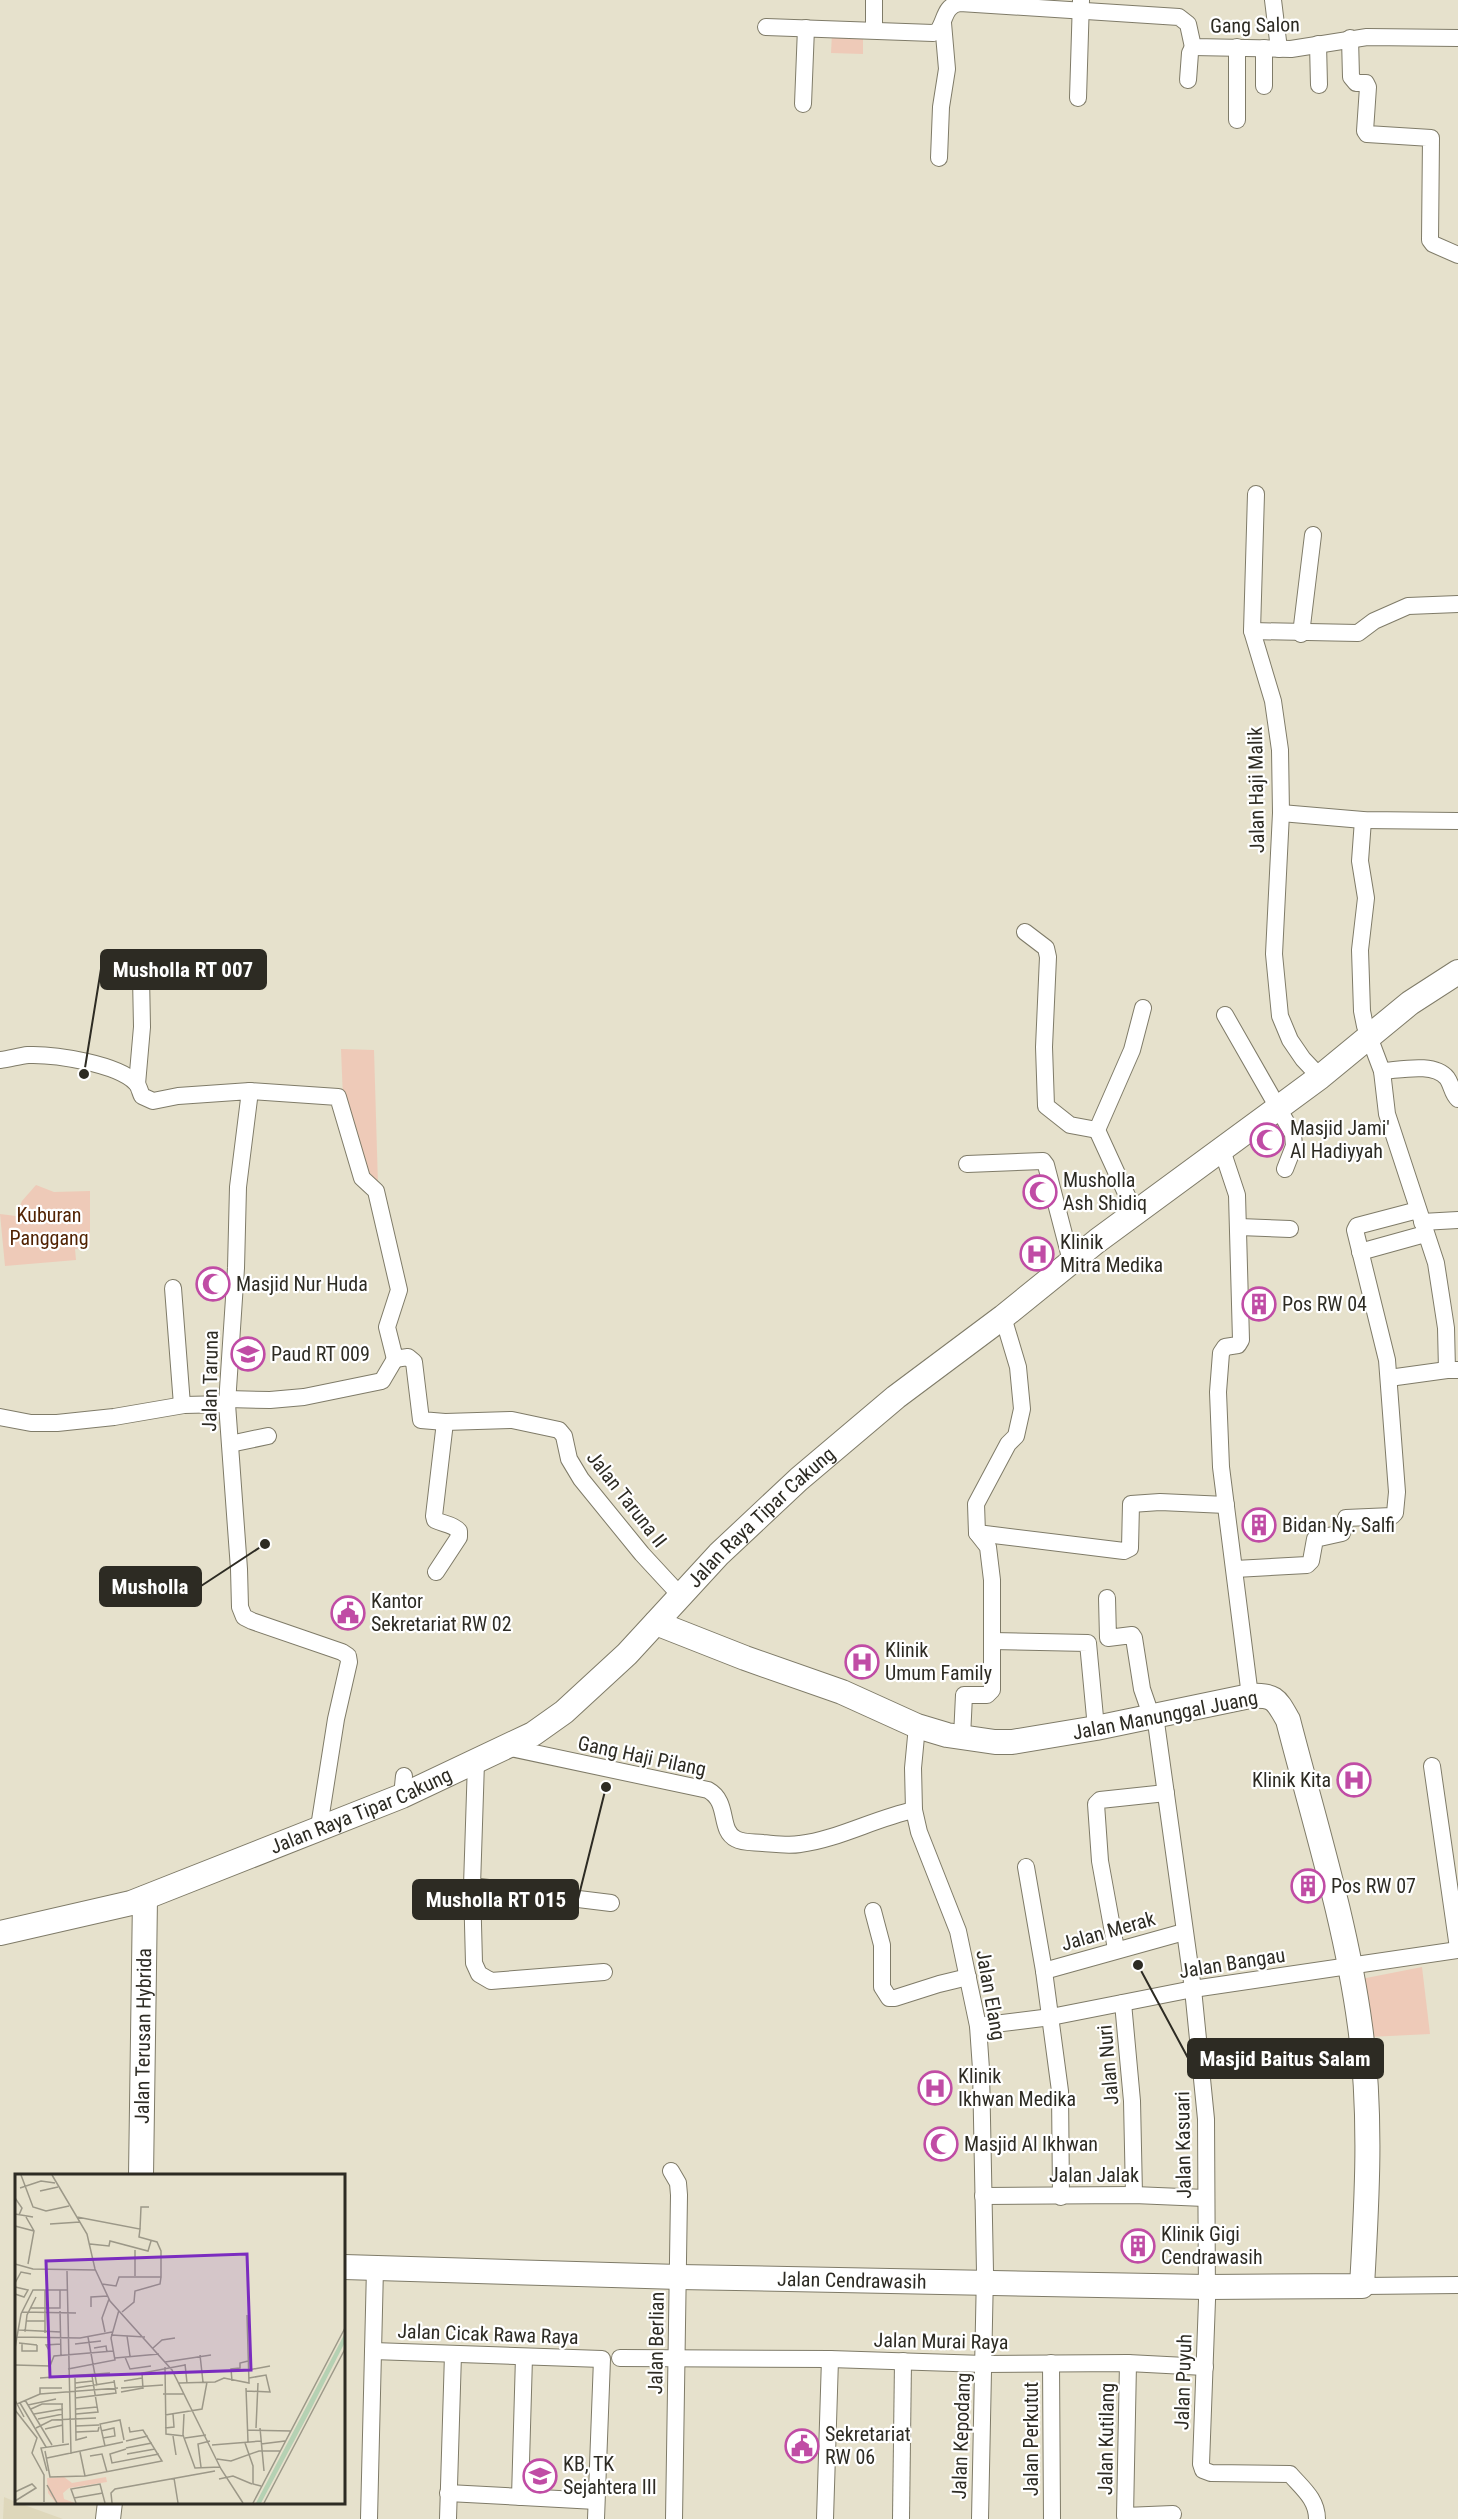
<svg xmlns="http://www.w3.org/2000/svg" width="1458" height="2519" font-family="'Roboto Condensed',sans-serif">
	<style>
		.built { fill: #ded7bb }
		.green { fill: #eecab8 }
		.lines { fill: none; stroke-linecap: round; stroke-linejoin: round }
		.street-casing { stroke: #7f7b68; stroke-width: 18 }
		.secondary-casing { stroke: #7f7b68; stroke-width: 26 }
		.street { stroke: #fff; stroke-width: 16 }
		.secondary { stroke: #fff; stroke-width: 24 }
		.labels { text-anchor: middle; stroke-width: 4.5; stroke-linejoin: round; paint-order: stroke }
		.street-label { font-size: 20px; fill: #2d2b23; stroke: #fff }
		.poi-label { font-size: 20px; fill: #2d2b23; stroke: #fff; text-anchor: start }
		.park-label { font-size: 20px; fill: #522303; stroke: #fff }
		.inset-road { fill: none; stroke: #9c9888; stroke-width: 1.5 }
		.view { fill: #7b2cbf; fill-opacity: 0.15; stroke: #7b2cbf; stroke-width: 3 }
		.inset-edge { fill: none; stroke: #2d2b23; stroke-width: 3 }
		.leader { fill: none; stroke: #2d2b23; stroke-width: 2 }
		.callout-dot { fill: #2d2b23; stroke: #fff; stroke-width: 2 }
		.callout { fill: #2d2b23; stroke: #2d2b23; stroke-width: 2 }
		.callout-label { font-size: 21px; text-anchor: middle; font-weight: bold; fill: #fff }
	</style>
	<rect width="100%" height="100%" fill="#e6e1cc"/>
	<!-- built -->
	<path class="built" d="M4,2497L16,2502L63,2519H3Z"/>
	<!-- green -->
	<g class="green">
		<path d="M832,33L863,34V54L831,53Z"/>
		<path d="M341,1049L374,1050L378,1185L364,1174L343,1099Z"/>
		<path d="M36,1185L54,1192L90,1191V1247L75,1249L76,1260L5,1266L0,1214L16,1216L22,1201Z"/>
		<path d="M1422,1967L1430,2034L1369,2037L1361,1979Z"/>
	</g>
	<g class="lines">
		<!-- street casing -->
		<g class="street-casing">
			<g id="street">
				<path d="M1273,0L1279,49"/>
				<path d="M766,27L933,33L938,31C946,19 944,6 960,3L1179,17L1188,24L1193,47L1291,49L1367,37L1458,38"/>
				<path d="M874,30V0"/>
				<path d="M1350,38L1351,77L1356,83H1366L1368,87L1365,131L1367,134L1431,138L1430,240L1433,244L1458,255"/>
				<path d="M1318,44L1319,85"/>
				<path d="M1237,47V120"/>
				<path d="M1188,80L1190,53L1193,47"/>
				<path d="M1264,86V48"/>
				<path d="M1078,98L1081,0"/>
				<path d="M803,104L806,28"/>
				<path d="M939,158L941,107L947,69L943,23"/>
				<path d="M1256,494L1252,631L1273,701L1280,750L1281,813L1274,954L1280,1016L1290,1040L1303,1059L1320,1077"/>
				<path d="M1252,631L1358,633L1374,621L1408,606L1458,604"/>
				<path d="M1301,634L1313,535"/>
				<path d="M1281,813L1363,820L1458,821"/>
				<path d="M1363,820L1360,861L1366,898L1360,950L1362,1011L1365,1026L1382,1071L1387,1114L1436,1263L1446,1328L1447,1370H1458"/>
				<path d="M1025,932L1046,948L1048,957L1044,1047L1046,1106L1070,1125L1097,1130"/>
				<path d="M1225,1015L1293,1134L1294,1146L1285,1169"/>
				<path d="M0,1060C9,1059 19,1056 28,1055C55,1054 118,1064 136,1083C139,1086 140,1092 142,1096L153,1101L178,1096L250,1091L238,1187L236,1268L227,1404L239,1569L240,1607L244,1617L252,1621L342,1652L348,1656L349,1662L336,1719L319,1827"/>
				<path d="M1382,1071C1400,1070 1434,1062 1447,1078C1452,1085 1452,1094 1458,1099"/>
				<path d="M137,1084L142,1027L141,976"/>
				<path d="M250,1091L338,1097L362,1178L376,1191L399,1290L387,1327L395,1359L408,1357L414,1362L421,1420L445,1422L512,1420L559,1430L564,1436L569,1459L581,1479L642,1554L679,1594"/>
				<path d="M1097,1130L1132,1050L1143,1008"/>
				<path d="M1097,1130L1135,1213"/>
				<path d="M1222,1150L1237,1195L1241,1340L1238,1345L1225,1347L1221,1353L1218,1392L1221,1467L1250,1696"/>
				<path d="M967,1164L1043,1161L1046,1165L1071,1261"/>
				<path d="M1422,1222L1458,1220"/>
				<path d="M1239,1227L1290,1229"/>
				<path d="M1360,1252L1425,1234"/>
				<path d="M173,1288L182,1405"/>
				<path d="M1389,1378L1447,1370"/>
				<path d="M227,1399L270,1400L304,1397L382,1381L395,1359"/>
				<path d="M0,1417L31,1423H57L114,1417L184,1405L227,1404"/>
				<path d="M230,1444L268,1436"/>
				<path d="M977,1533L1124,1551L1130,1548L1131,1504L1160,1502L1226,1505"/>
				<path d="M1235,1569L1307,1565L1311,1561L1315,1539L1342,1533L1346,1518L1392,1516L1395,1513L1397,1492L1387,1360L1355,1230L1357,1226L1418,1210"/>
				<path d="M436,1572L459,1537V1531C453,1524 443,1524 435,1520L434,1516L445,1422"/>
				<path d="M1107,1598L1108,1638L1132,1635L1134,1638L1142,1689L1151,1715"/>
				<path d="M992,1641L1088,1643L1096,1728"/>
				<path d="M1155,1715L1193,1989L1206,2119L1207,2300L1201,2464L1203,2470L1211,2473L1290,2474C1302,2488 1317,2499 1317,2519"/>
				<path d="M917,1726L913,1768L914,1810L919,1832L958,1931L978,2026L981,2069L985,2272L980,2519"/>
				<path d="M962,1737L964,1695H987L992,1690V1580L988,1547L977,1533L976,1504L1008,1444L1016,1436L1022,1409L1018,1367L1003,1317"/>
				<path d="M506,1747L708,1790C730,1802 718,1830 736,1839C743,1843 754,1842 763,1843C775,1844 788,1846 800,1844C836,1840 876,1818 914,1810"/>
				<path d="M476,1762L472,1886L474,1963L479,1974L491,1981L604,1972"/>
				<path d="M1432,1766L1458,1948"/>
				<path d="M402,1796L404,1776"/>
				<path d="M1026,1867L1044,1971L1060,2091L1061,2197"/>
				<path d="M472,1886L611,1903"/>
				<path d="M873,1911L882,1945V1987L889,1998H895L939,1984L968,1977"/>
				<path d="M1116,1949L1100,1861L1096,1804L1100,1800L1166,1793"/>
				<path d="M1044,1971L1184,1932"/>
				<path d="M1123,2003L1132,2101L1134,2195"/>
				<path d="M978,2026L1051,2017L1193,1989L1458,1950"/>
				<path d="M671,2171L678,2183L679,2195L674,2519"/>
				<path d="M983,2196L1134,2195L1205,2198"/>
				<path d="M1362,2286L1458,2285"/>
				<path d="M373,2351L602,2359L596,2519"/>
				<path d="M620,2358L830,2359L984,2364L1128,2363L1205,2367"/>
				<path d="M1051,2363L1052,2519"/>
				<path d="M1128,2363L1125,2516L1173,2514"/>
				<path d="M448,2493L596,2501"/>
				<path d="M520,2497L524,2357"/>
				<path d="M369,2519L375,2268"/>
				<path d="M448,2519L453,2354"/>
				<path d="M825,2519L830,2359"/>
				<path d="M901,2519L903,2361"/>
			</g>
		</g>
		<!-- secondary casing -->
		<g class="secondary-casing">
			<g id="secondary">
				<path id="s1" d="M0,1933L131,1903L402,1796L533,1734L564,1712L627,1654L719,1554L799,1479L896,1397L1003,1317L1097,1241L1320,1077L1410,1003L1458,972"/>
				<path id="s2" d="M141,2176L145,1898"/>
				<path id="s3" d="M344,2267L679,2277L1207,2287L1362,2286C1367,2200 1372,2112 1360,2026C1346,1922 1314,1821 1288,1720C1276,1699 1275,1695 1250,1696L1096,1728L1012,1742H995L947,1735L917,1726L842,1692L745,1658L656,1623"/>
				<path d="M108,2519L110,2502"/>
			</g>
		</g>
		<!-- street -->
		<use href="#street" class="street"/>
		<!-- secondary -->
		<use href="#secondary" class="secondary"/>
	</g>
	<!-- icons -->
	<defs>
		<g id="mosque-ring" transform="scale(1.725)"><circle r="9.5" fill="#fff" stroke="#c04ca5" stroke-width="1.5"/><path d="M3.5-4.9A6 6 0 1 0 3.5 4.9A5 5 0 1 1 3.5-4.9Z" fill="#c04ca5"/></g>
		<g id="hospital-ring" transform="scale(1.725)"><circle r="9.5" fill="#fff" stroke="#c04ca5" stroke-width="1.5"/><path d="M-5-5h3v3.5h4V-5h3V5h-3V1.5h-4V5h-3Z" fill="#c04ca5"/></g>
		<g id="building-ring" transform="scale(1.725)"><circle r="9.5" fill="#fff" stroke="#c04ca5" stroke-width="1.5"/><path d="M-4-6H4V6H1V3H-1V6H-4ZM-2.5-4.3h1.7v1.8h-1.7ZM.8-4.3h1.7v1.8H.8ZM-2.5-1h1.7V.8h-1.7ZM.8-1h1.7V.8H.8Z" fill="#c04ca5"/></g>
		<g id="school-ring" transform="scale(1.725)"><circle r="9.5" fill="#fff" stroke="#c04ca5" stroke-width="1.5"/><path d="M0-5L7-2L0 1L-7-2ZM-4 1L0 2.5L4 1V4Q0 6-4 4Z" fill="#c04ca5"/></g>
		<g id="civic-ring" transform="scale(1.725)"><circle r="9.5" fill="#fff" stroke="#c04ca5" stroke-width="1.5"/><path d="M-.6-6.5H3V-4.5H.6V-3L4-1V1h2V6H-6V1h2V-1L-.6-3ZM-1.2 2.5V6h2.4V2.5Z" fill="#c04ca5"/></g>
	</defs>
	<g fill-rule="evenodd">
		<use href="#mosque-ring" x="1267" y="1140"/>
		<use href="#mosque-ring" x="1040" y="1192"/>
		<use href="#hospital-ring" x="1037" y="1254"/>
		<use href="#mosque-ring" x="213" y="1284"/>
		<use href="#building-ring" x="1259" y="1304"/>
		<use href="#school-ring" x="248" y="1354"/>
		<use href="#building-ring" x="1259" y="1525"/>
		<use href="#civic-ring" x="348" y="1613"/>
		<use href="#hospital-ring" x="862" y="1662"/>
		<use href="#hospital-ring" x="1354" y="1780"/>
		<use href="#building-ring" x="1308" y="1886"/>
		<use href="#hospital-ring" x="935" y="2088"/>
		<use href="#mosque-ring" x="941" y="2144"/>
		<use href="#building-ring" x="1138" y="2246"/>
		<use href="#civic-ring" x="802" y="2446"/>
		<use href="#school-ring" x="540" y="2476"/>
	</g>
	<g class="labels">
		<!-- street labels -->
		<g class="street-label">
			<text transform="translate(1255 25) rotate(-1)" y="7">Gang Salon</text>
			<text transform="translate(1256 790) rotate(-91)" y="7">Jalan Haji Malik</text>
			<text transform="translate(210 1381) rotate(-89)" y="7">Jalan Taruna</text>
			<text transform="translate(627 1499) rotate(52)" y="7">Jalan Taruna II</text>
			<text dy="7" stroke="none"><textPath href="#s1" startOffset="886">Jalan Raya Tipar Cakung</textPath></text>
			<text transform="translate(1165 1715) rotate(-11)" y="7">Jalan Manunggal Juang</text>
			<text transform="translate(642 1756) rotate(12)" y="7">Gang Haji Pilang</text>
			<text dy="7" stroke="none"><textPath href="#s1" startOffset="382">Jalan Raya Tipar Cakung</textPath></text>
			<text transform="translate(1108 1931) rotate(-16)" y="7">Jalan Merak</text>
			<text transform="translate(1232 1963) rotate(-9)" y="7">Jalan Bangau</text>
			<text transform="translate(991 1995) rotate(80)" y="7">Jalan Elang</text>
			<text dy="7" stroke="none"><textPath href="#s2" startOffset="140">Jalan Terusan Hybrida</textPath></text>
			<text transform="translate(1108 2065) rotate(-95)" y="7">Jalan Nuri</text>
			<text transform="translate(1183 2145) rotate(-91)" y="7">Jalan Kasuari</text>
			<text x="1094" y="2182">Jalan Jalak</text>
			<text dy="7" stroke="none"><textPath href="#s3" startOffset="508">Jalan Cendrawasih</textPath></text>
			<text transform="translate(488 2334) rotate(2)" y="7">Jalan Cicak Rawa Raya</text>
			<text transform="translate(941 2341) rotate(1)" y="7">Jalan Murai Raya</text>
			<text transform="translate(656 2343) rotate(-89)" y="7">Jalan Berlian</text>
			<text transform="translate(1183 2382) rotate(-88)" y="7">Jalan Puyuh</text>
			<text transform="translate(961 2436) rotate(-88)" y="7">Jalan Kepodang</text>
			<text transform="translate(1031 2439) rotate(-90)" y="7">Jalan Perkutut</text>
			<text transform="translate(1106 2439) rotate(-89)" y="7">Jalan Kutilang</text>
		</g>
		<!-- poi labels -->
		<g class="poi-label">
			<text x="1290" y="1135">Masjid Jami'<tspan x="1290" dy="23">Al Hadiyyah</tspan></text>
			<text x="1063" y="1187">Musholla<tspan x="1063" dy="23">Ash Shidiq</tspan></text>
			<text x="1060" y="1249">Klinik<tspan x="1060" dy="23">Mitra Medika</tspan></text>
			<text x="236" y="1291">Masjid Nur Huda</text>
			<text x="1282" y="1311">Pos RW 04</text>
			<text x="271" y="1361">Paud RT 009</text>
			<text x="1282" y="1532">Bidan Ny. Salfi</text>
			<text x="371" y="1608">Kantor<tspan x="371" dy="23">Sekretariat RW 02</tspan></text>
			<text x="885" y="1657">Klinik<tspan x="885" dy="23">Umum Family</tspan></text>
			<text x="1331" y="1787" text-anchor="end">Klinik Kita</text>
			<text x="1331" y="1893">Pos RW 07</text>
			<text x="958" y="2083">Klinik<tspan x="958" dy="23">Ikhwan Medika</tspan></text>
			<text x="964" y="2151">Masjid Al Ikhwan</text>
			<text x="1161" y="2241">Klinik Gigi<tspan x="1161" dy="23">Cendrawasih</tspan></text>
			<text x="825" y="2441">Sekretariat<tspan x="825" dy="23">RW 06</tspan></text>
			<text x="563" y="2471">KB, TK<tspan x="563" dy="23">Sejahtera III</tspan></text>
		</g>
		<!-- park labels -->
		<g class="park-label">
			<text x="49" y="1222">Kuburan<tspan x="49" dy="23">Panggang</tspan></text>
		</g>
	</g>
	<!-- overview -->
	<g transform="translate(15 2174)">
		<rect width="330" height="330" fill="#e6e1cc"/>
		<path d="M49,303L57,309L91,303L92,308L54,314L48,319L49,325L60,329H41L33,319L32,304Z" fill="#eecab8"/>
		<path d="M330,159V168L294,239L246,329H241Z" fill="#b5d1b3"/>
		<path class="inset-road" d="M6,1L18,33L31,37L54,32M37,1L72,60L80,95L95,127L157,196L206,295L228,329M5,14L26,7L40,9M25,17L43,13M0,24L7,34L4,41M0,40L18,43M11,43L19,57L13,90M62,43L125,55L124,63L142,68L146,77V103H104L101,112L87,110M35,50L65,48M0,52L19,57M125,55L126,33H134M75,70L94,72L95,67L133,77L136,67M120,76V102M0,90L18,95L81,96M52,97L56,280M0,109L6,98L16,100M0,113L13,116L9,123L0,120M30,116V159M76,133V123L93,122M16,134H45V116M45,137L46,182M7,138L61,139M107,138L119,128L120,117L145,110L146,103M11,147H30M4,156L46,158M10,158L12,141L21,123M90,158L87,144L94,125M96,161L130,163M112,162L115,182M2,163L65,164L97,158M73,163L82,212M4,169L22,171M7,170V177H22V171M60,170L86,167M0,174L6,140L18,116H52M79,174L91,172L92,178M138,174L147,166L160,164M34,176L31,171L46,170M185,181L188,208M110,183L115,195L136,192M100,184L144,180M150,188L196,181M170,190L172,209M0,191L35,192L39,182L98,177M150,193L151,260L169,262M53,195L100,186L96,164L104,136M233,196L255,192M25,204L95,199M60,204L61,266L72,263M109,207L127,204M217,207L216,195L225,194V189L233,187M60,209L78,207M164,209L200,208L209,204L234,209L232,141M60,214L99,208M106,214L148,211M231,214L233,268M128,215L127,199L170,191M231,217L255,218L251,201L234,204M106,218L128,214M25,220V214H47M148,220H169M60,224L101,219L99,206M0,226L9,243M10,226L37,271M5,229L31,273M2,230L25,220L103,214M47,230L48,269M13,231L41,225M16,235L27,230H48M61,235L82,233M0,236L22,264L17,279L29,301V328M19,240L48,235M61,240L83,238L77,202M169,240L168,261L180,294L205,293M150,241L187,235L192,208M23,245L48,240M61,252L84,251M21,254L37,246L81,244M150,254L159,253L158,240M241,254L243,209M245,254L249,297M30,255L48,251M232,256L276,257M86,257L99,254L100,262L88,264M61,258L83,257L84,253M158,262L161,281M170,264L191,261M111,267L133,262M230,269L238,292V310L246,312M246,270L270,267M197,271L246,267M90,272L85,250L105,246L109,266M111,274L137,269M111,275L95,280L97,289L144,280M30,277L35,303L70,302L147,287L128,256L115,258L114,253M65,278L70,302M112,280L140,275M75,282L87,280L92,298M32,284L108,268M202,285L216,287L244,277H265M186,293L183,270L195,267M32,297L26,274L54,270M159,304L163,329M204,305L218,302L237,310M32,311L42,329M0,318L17,310L21,314L0,327M59,324L88,319M61,329L56,315L85,310L90,329M97,329L96,319L100,315L200,297M238,329L330,154M249,329L330,175"/>
		<path class="view" d="M232,80L236,196L35,203L31,87Z"/>
		<rect width="330" height="330" class="inset-edge"/>
	</g>
	<!-- callouts -->
	<path class="leader" d="M84 1074L101 969M265 1544L201 1586M606 1787L578 1899M1138 1965L1188 2058"/>
	<g class="callout-dot">
		<circle cx="84" cy="1074" r="6"/>
		<circle cx="265" cy="1544" r="6"/>
		<circle cx="606" cy="1787" r="6"/>
		<circle cx="1138" cy="1965" r="6"/>
	</g>
	<g class="callout">
		<rect x="101" y="950" width="165" height="39" rx="6"/>
		<rect x="100" y="1567" width="101" height="39" rx="6"/>
		<rect x="413" y="1880" width="165" height="39" rx="6"/>
		<rect x="1188" y="2039" width="195" height="39" rx="6"/>
	</g>
	<g class="callout-label">
		<text x="183" y="977">Musholla RT 007</text>
		<text x="150" y="1594">Musholla</text>
		<text x="496" y="1907">Musholla RT 015</text>
		<text x="1285" y="2066">Masjid Baitus Salam</text>
	</g>
</svg>
